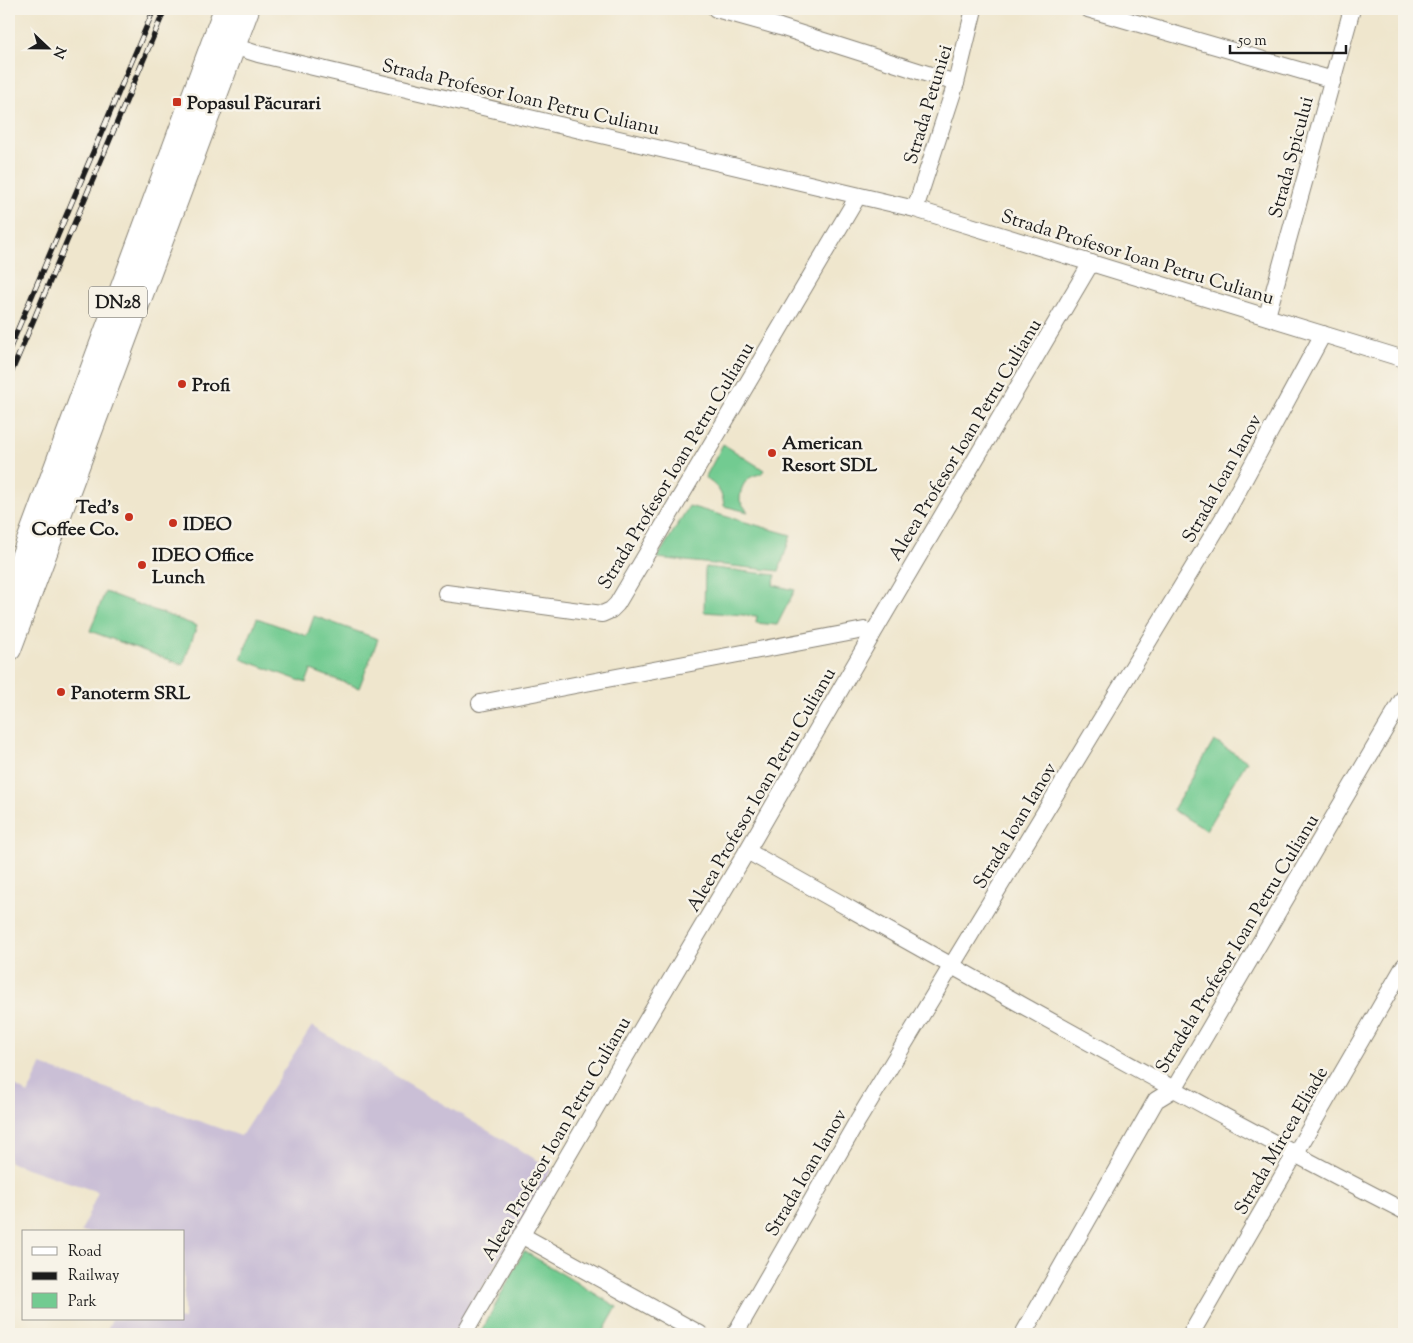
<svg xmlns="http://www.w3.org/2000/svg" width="1413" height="1343" font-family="'Sorts Mill Goudy',serif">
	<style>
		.industrial { fill: #cabfd6 }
		.green { fill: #72cb91; stroke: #477456 }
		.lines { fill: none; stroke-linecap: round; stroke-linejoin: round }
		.minor-casing { stroke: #868174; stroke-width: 18 }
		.highway-casing { stroke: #868174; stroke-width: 26 }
		.minor { stroke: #fff; stroke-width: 16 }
		.highway { stroke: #fff; stroke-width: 24 }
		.rail-casing { stroke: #1c1c1c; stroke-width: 5.5 }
		.rail { stroke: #f7f3e8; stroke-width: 4; stroke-dasharray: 11; stroke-linecap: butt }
		.poi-dot { fill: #c8321e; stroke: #f7f3e8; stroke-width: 2 }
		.labels { text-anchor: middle; stroke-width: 5; stroke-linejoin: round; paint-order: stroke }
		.shield { fill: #f7f3e8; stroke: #5e5c59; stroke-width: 1 }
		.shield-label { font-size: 18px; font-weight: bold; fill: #1c1c1c }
		.street-label { font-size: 19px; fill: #1c1c1c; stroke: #f7f3e8 }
		.poi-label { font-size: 19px; font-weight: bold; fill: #1c1c1c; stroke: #f7f3e8; text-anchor: start }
	</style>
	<rect width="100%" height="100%" fill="#f7f3e8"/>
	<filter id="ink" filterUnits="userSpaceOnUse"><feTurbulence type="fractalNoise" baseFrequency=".02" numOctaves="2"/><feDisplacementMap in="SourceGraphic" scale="10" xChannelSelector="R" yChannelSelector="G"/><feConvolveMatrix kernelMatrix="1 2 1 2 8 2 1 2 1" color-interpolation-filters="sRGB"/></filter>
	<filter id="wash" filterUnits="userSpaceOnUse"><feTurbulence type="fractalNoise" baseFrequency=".0096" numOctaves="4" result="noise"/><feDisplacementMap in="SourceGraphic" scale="20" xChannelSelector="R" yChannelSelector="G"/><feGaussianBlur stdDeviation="1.12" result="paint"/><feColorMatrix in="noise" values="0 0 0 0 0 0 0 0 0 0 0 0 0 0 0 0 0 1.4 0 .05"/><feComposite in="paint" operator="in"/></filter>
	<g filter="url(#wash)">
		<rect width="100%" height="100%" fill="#efe6cd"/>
		<!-- industrial -->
		<path class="industrial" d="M312,1026L552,1169L455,1334H105L112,1319H184V1232H81L98,1192L9,1162V1082L28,1094L41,1065L241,1136Z"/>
		<!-- green -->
		<g class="green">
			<path d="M723,444L764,470C761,475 759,474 753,476C743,481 740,490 740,501L748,512L724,506C723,492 716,485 705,478Z"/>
			<path d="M689,506L791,535L779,571L657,558Z"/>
			<path d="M705,567L776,575L773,585L795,590L777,625L756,623L757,616L704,612Z"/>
			<path d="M105,592L197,626L183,665L90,631Z"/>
			<path d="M314,616L378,639L359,688L311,670L306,683L241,659L257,618L307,636Z"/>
			<path d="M1214,741L1247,761L1206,830L1173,810Z"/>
			<path d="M524,1251L617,1307L602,1334H480Z"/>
		</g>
	</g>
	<g filter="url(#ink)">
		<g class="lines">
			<!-- minor casing -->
			<g class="minor-casing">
				<g id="minor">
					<path d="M716,9L780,27L956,83"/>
					<path d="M1088,9L1333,80"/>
					<path d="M233,46L258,54L915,209L1404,359"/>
					<path d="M915,209L956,83L974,9"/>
					<path d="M1267,316L1352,9"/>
					<path d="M446,593L602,614L611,610L617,604L858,196"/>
					<path d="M480,703L864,630L872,635"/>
					<path d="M747,851C965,973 1182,1097 1404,1211"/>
					<path d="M521,1235L700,1334"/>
					<path d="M464,1334L641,1030L747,851L872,635L1091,263"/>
					<path d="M735,1334L858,1120L1225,515L1323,334"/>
					<path d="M1023,1334L1156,1100L1174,1089L1404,697"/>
					<path d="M1191,1334L1404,966"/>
				</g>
			</g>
			<!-- highway casing -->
			<g class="highway-casing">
				<g id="highway">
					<path d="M9,595L226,9"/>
					<path d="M9,649L247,9"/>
				</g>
			</g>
			<!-- minor -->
			<use href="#minor" class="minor"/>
			<!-- highway -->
			<use href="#highway" class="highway"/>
			<!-- rail casing -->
			<g class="rail-casing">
				<g id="rail">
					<path d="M9,350L154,9"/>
					<path d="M9,378L165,9"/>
				</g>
			</g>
			<!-- rail -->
			<use href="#rail" class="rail"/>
		</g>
	</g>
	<!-- markers -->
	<g class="poi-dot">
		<rect x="172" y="97" width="10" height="10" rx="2.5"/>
		<circle cx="182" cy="384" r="5"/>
		<circle cx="772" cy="453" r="5"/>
		<circle cx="129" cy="517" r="5"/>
		<circle cx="173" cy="523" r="5"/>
		<circle cx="142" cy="565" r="5"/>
		<circle cx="61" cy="692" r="5"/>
	</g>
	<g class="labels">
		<!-- shield labels -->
		<rect class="shield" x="89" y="286.5" width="58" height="31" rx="4"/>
		<g class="shield-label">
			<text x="118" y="308">DN28</text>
		</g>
		<!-- street labels -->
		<g class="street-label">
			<text transform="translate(521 96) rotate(13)" y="7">Strada Profesor Ioan Petru Culianu</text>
			<text transform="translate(927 104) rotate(-73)" y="7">Strada Petuniei</text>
			<text transform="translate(1290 157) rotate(-75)" y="7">Strada Spicului</text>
			<text transform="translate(1138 256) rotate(17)" y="7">Strada Profesor Ioan Petru Culianu</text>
			<text transform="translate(964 439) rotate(-59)" y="7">Aleea Profesor Ioan Petru Culianu</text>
			<text transform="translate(675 465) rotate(-59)" y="7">Strada Profesor Ioan Petru Culianu</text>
			<text transform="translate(1221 478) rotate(-61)" y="7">Strada Ioan Ianov</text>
			<text transform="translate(760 789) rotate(-60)" y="7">Aleea Profesor Ioan Petru Culianu</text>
			<text transform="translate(1014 825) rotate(-59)" y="7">Strada Ioan Ianov</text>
			<text transform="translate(1236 943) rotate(-59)" y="7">Stradela Profesor Ioan Petru Culianu</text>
			<text transform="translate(555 1138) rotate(-60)" y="7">Aleea Profesor Ioan Petru Culianu</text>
			<text transform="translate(1280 1140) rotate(-60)" y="7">Strada Mircea Eliade</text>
			<text transform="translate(805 1172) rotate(-60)" y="7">Strada Ioan Ianov</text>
		</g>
		<!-- poi labels -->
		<g class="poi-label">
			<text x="187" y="109">Popasul Păcurari</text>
			<text x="192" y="391">Profi</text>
			<text x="782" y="449">American<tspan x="782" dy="22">Resort SDL</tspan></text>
			<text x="119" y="513" text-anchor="end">Ted's<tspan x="119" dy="22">Coffee Co.</tspan></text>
			<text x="183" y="530">IDEO</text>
			<text x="152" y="561">IDEO Office<tspan x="152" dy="22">Lunch</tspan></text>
			<text x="71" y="699">Panoterm SRL</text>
		</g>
	</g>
	<!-- margin -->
	<rect width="1413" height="1343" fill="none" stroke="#f7f3e8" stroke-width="30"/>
	<!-- legend -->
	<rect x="22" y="1230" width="162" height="90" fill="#f7f3e8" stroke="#9f9d96"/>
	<rect x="32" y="1247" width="25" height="8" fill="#ffffff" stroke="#9f9d96"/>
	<text x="68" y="1256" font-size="15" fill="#1c1c1c">Road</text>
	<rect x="32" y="1272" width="25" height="8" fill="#1c1c1c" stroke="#9f9d96"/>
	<text x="68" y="1280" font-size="15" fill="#1c1c1c">Railway</text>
	<rect x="32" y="1293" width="25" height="15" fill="#72cb91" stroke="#9f9d96"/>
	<text x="68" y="1306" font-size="15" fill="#1c1c1c">Park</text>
	<!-- north arrow -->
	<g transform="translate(48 48) rotate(112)" stroke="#f7f3e8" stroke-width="4" paint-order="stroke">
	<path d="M0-4L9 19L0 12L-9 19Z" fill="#1c1c1c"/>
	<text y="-8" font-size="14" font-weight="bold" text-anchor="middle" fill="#1c1c1c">N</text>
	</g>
	<!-- scale -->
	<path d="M1230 45v8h116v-8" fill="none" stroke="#1c1c1c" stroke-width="2.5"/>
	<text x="1238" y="45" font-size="15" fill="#1c1c1c" stroke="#f7f3e8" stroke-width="4" paint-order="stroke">50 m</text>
</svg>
